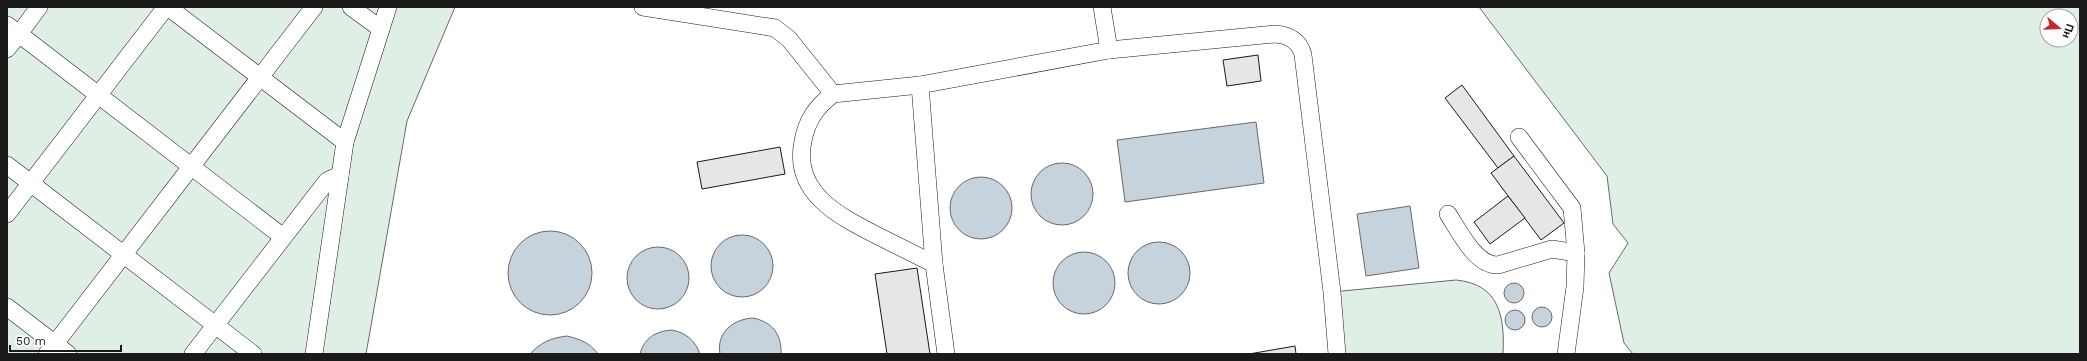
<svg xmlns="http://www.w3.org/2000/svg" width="2087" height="361" font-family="'Work Sans',sans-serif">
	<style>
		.green { fill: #e0efe3; stroke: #6a6a6a; fill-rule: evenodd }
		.water { fill: #c6d2dc; stroke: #6a6a6a }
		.building { fill: #e6e6e6; stroke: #1a1a1a }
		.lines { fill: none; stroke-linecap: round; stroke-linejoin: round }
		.minor-casing { stroke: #1a1a1a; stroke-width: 18 }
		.minor { stroke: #fff; stroke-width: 17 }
	</style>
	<rect width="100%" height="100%" fill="#fff"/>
	<!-- green -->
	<g class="green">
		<path d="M7,7H455L407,121L366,354H7Z"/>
		<path d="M1479,7H2080V354H1633L1624,343L1609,273L1628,243L1613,224L1607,176ZM2047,16H2071V40H2047Z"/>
		<path d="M1456,280C1499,284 1505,316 1503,354H1337L1332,292Z"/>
	</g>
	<!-- water -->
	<g class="water">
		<path d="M1256,122L1264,183L1125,202L1117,140Z"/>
		<circle cx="1062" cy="194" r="31"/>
		<circle cx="981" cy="208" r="31"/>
		<path d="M1410,206L1419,268L1366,276L1357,214Z"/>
		<circle cx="550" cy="273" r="42"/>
		<circle cx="742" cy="266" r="31"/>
		<circle cx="1159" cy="273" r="31"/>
		<circle cx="658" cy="278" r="31"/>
		<circle cx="1084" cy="283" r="31"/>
		<circle cx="1514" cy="293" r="10"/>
		<circle cx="1542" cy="317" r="10"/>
		<circle cx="1515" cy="320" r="10"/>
		<path d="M753,318C772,322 782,334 781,354H720C716,332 734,319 753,318Z"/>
		<path d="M672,330C686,333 695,340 700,354H640C644,338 656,331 672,330Z"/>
		<path d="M567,336C580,339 590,343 598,354H530C541,342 551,338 567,336Z"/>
	</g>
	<!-- building -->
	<g class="building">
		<path d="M1258,55L1261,81L1227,86L1223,60Z"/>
		<path d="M1462,85L1514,156L1498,168L1445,98Z"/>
		<path d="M780,147L785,174L702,189L697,162Z"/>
		<path d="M1514,156L1564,223L1541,240L1491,173Z"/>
		<path d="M1508,196L1525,218L1490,244L1474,222Z"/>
		<path d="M917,268L930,354H887L875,274Z"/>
		<path d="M1295,346L1296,354H1249Z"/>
	</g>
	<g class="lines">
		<!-- minor casing -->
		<g class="minor-casing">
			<g id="minor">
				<path d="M39,7L19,34L283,237"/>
				<path d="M168,7L345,142"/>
				<path d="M351,7L381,29"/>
				<path d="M643,7L775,28L789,39L833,94L920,85L1109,50L1275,34C1289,35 1300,41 1303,55L1332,292L1337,354"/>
				<path d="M1102,7L1109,50"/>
				<path d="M7,25L19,34L7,49"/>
				<path d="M920,85L934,264L946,354"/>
				<path d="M833,94C816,107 807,120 803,141C792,194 841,217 880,237C898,246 916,255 934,264"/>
				<path d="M1519,137L1572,208L1576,253"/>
				<path d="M7,165L253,354"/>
				<path d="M7,214L166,7"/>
				<path d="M1448,214C1459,231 1476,266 1498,265L1552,249L1576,253L1575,287L1566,354"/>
				<path d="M7,307L68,354"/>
				<path d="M47,354L314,7"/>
				<path d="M193,354L327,181L340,175"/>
				<path d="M314,354L345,142L388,7"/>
			</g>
		</g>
		<!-- minor -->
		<use href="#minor" class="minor"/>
	</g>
	<!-- border -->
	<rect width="2087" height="361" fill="none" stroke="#1a1a1a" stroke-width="16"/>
	<!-- north arrow -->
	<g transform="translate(2059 28) rotate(109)"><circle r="19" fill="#ffffff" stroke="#a3a3a3"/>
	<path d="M0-3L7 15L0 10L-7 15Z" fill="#c62828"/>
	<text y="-6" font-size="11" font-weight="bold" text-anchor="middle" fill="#1a1a1a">Пн</text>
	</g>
	<!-- scale -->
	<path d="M10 345v6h111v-6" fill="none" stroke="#1a1a1a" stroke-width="2"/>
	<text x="16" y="345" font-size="12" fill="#1a1a1a" stroke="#ffffff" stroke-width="3" paint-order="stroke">50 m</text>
</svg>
